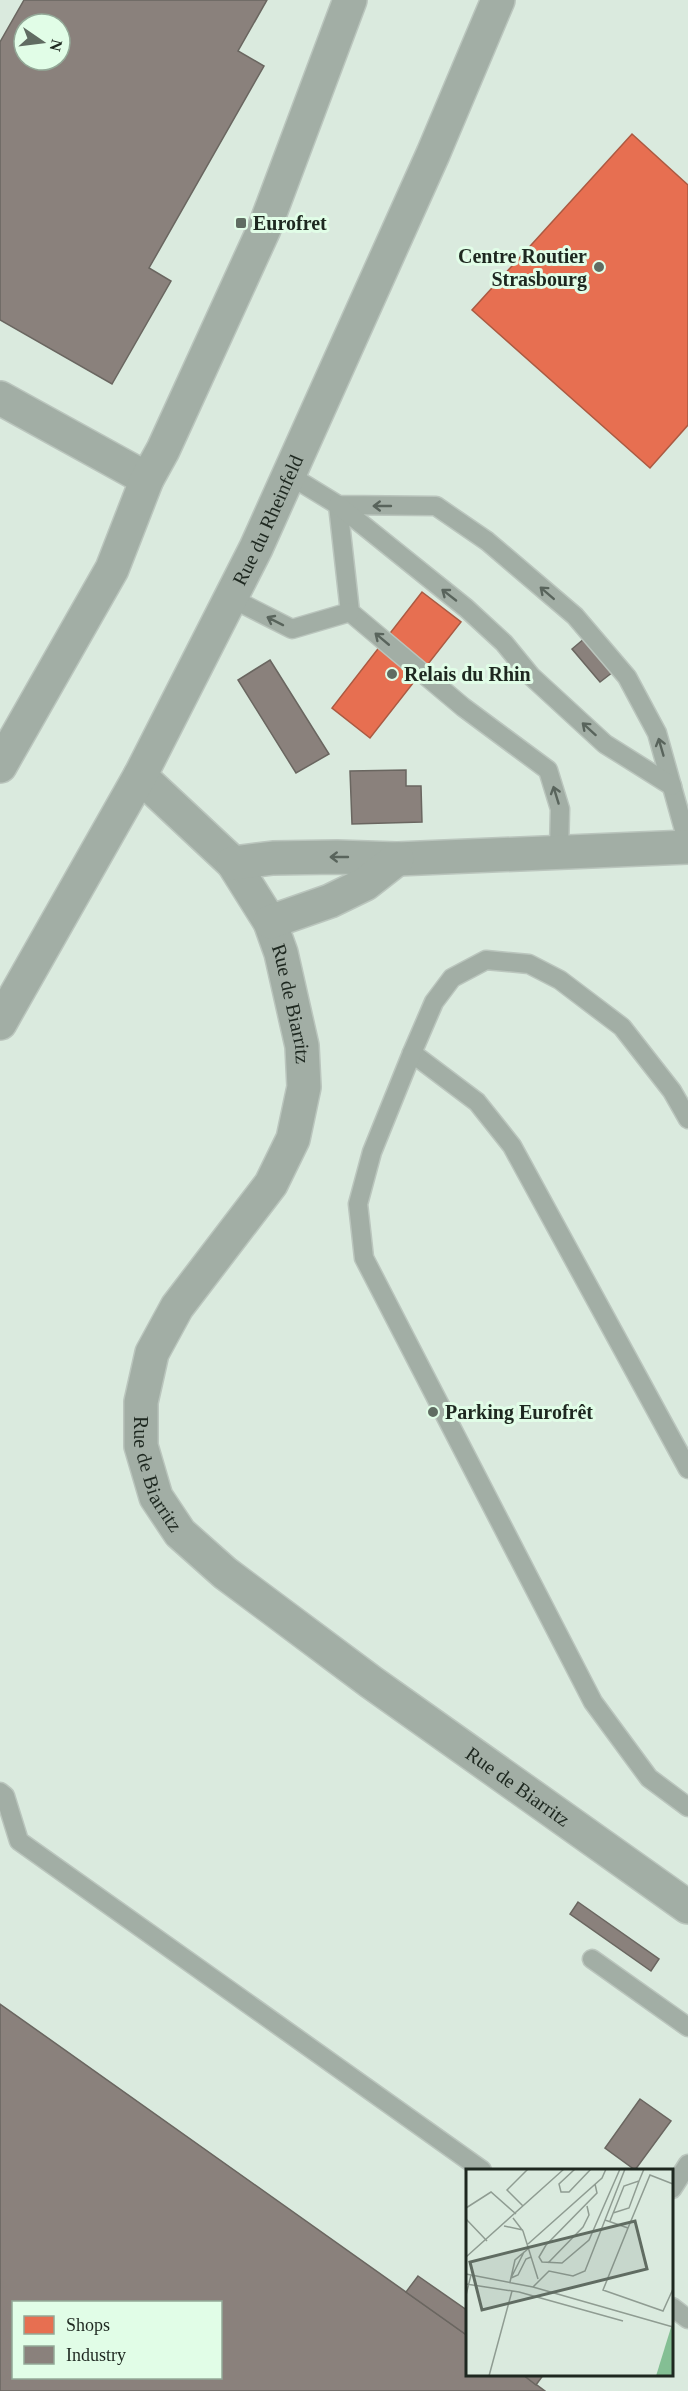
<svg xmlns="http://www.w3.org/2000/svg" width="688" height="2391" font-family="Georgia,serif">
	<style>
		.shops { fill: #e76f51; stroke: #ab5a42; stroke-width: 1.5 }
		.industry { fill: #8a817c; stroke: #6a6660; stroke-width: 1.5; fill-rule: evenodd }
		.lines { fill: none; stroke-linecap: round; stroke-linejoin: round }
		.service-casing { stroke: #bac5bd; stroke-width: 21 }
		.minor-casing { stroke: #bac5bd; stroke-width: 36 }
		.tertiary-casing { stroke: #bac5bd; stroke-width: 36 }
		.service { stroke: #a2aea5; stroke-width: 18 }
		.minor { stroke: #a2aea5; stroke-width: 33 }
		.tertiary { stroke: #a2aea5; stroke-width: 33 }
		.oneway { stroke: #59645c }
		.poi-dot { fill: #606c62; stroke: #e1fde7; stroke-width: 2 }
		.labels { text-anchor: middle; stroke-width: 6; stroke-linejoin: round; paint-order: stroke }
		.poi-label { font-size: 20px; font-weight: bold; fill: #1e2820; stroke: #e1fde7; text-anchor: start }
		.street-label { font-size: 20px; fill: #1e2820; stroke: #e1fde7 }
		.inset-road { fill: none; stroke: #8f9c92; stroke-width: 1.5 }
		.view { fill: #606c62; fill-opacity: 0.15; stroke: #606c62; stroke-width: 3 }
		.inset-edge { fill: none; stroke: #1e2820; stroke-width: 3 }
	</style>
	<rect width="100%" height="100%" fill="#daeade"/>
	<!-- shops -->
	<g class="shops">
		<path d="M632,134L688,185V425L650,468L472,310Z"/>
		<path d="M422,592L461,622L370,738L332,708Z"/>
	</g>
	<!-- industry -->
	<g class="industry">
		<path d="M24,0H267L238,51L264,66L149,268L171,281L112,384L0,320V42ZM24,24H60V60H24Z"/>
		<path d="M585,638L613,672L600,682L572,649Z"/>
		<path d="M270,660L329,754L296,773L238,680Z"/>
		<path d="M406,770V786H421L422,822L352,824L350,771Z"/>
		<path d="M578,1902L659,1959L651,1971L570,1914Z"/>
		<path d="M0,2004L468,2336V2374H522L545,2391H0ZM14,2302H220V2378H14Z"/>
		<path d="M640,2099L671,2121L635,2170L605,2148Z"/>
		<path d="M418,2276L468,2311V2336L406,2292Z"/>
		<path d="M522,2374H544L536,2385Z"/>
	</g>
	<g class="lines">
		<!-- service casing -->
		<g class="service-casing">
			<g id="service">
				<path d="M289,475L338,505L436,506L487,541L575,616L627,677L657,733L688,844"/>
				<path d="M338,505L350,612L463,707L548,770L560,809L559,852"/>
				<path d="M338,505L466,608L504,643L531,676L605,744L672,786"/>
				<path d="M231,598L292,629L350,612"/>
				<path d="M412,1053L477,1102L512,1146L688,1469"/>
				<path d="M688,1119L672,1091L622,1027L560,980L529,964L486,960L452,978L434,1002L412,1053L372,1152L358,1204L364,1258L593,1702L649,1778L688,1807"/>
				<path d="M0,1792L5,1796L19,1841L482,2170"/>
				<path d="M592,1959L688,2027"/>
				<path d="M672,2189L688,2164"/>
				<path d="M672,2307L688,2319"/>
			</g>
		</g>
		<!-- minor casing -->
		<g class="minor-casing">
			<g id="minor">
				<path d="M0,398L147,479"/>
				<path d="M0,766L112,569L147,479L163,450L264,229L350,0"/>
				<path id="s1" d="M140,776L233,863L270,922L281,953L302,1046L304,1087L293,1139L271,1184L177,1307L152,1353L141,1402V1446L156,1497L180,1533L225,1573L371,1682L688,1907"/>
				<path d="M233,863L273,858L337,857L397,859L688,847"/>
				<path d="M270,922L330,901L365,884L397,859"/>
			</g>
		</g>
		<!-- tertiary casing -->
		<g class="tertiary-casing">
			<g id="tertiary">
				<path id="s2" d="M0,1023L140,776L256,548L433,154L498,0"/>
			</g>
		</g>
		<!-- service -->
		<use href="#service" class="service"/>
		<!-- minor -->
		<use href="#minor" class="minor"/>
		<!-- tertiary -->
		<use href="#tertiary" class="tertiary"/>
	</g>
	<!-- one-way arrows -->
	<defs><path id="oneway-shaft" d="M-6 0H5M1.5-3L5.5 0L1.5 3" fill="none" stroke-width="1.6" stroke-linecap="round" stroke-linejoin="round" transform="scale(1.5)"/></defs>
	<g class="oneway">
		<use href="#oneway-shaft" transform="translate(382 506) rotate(-180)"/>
		<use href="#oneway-shaft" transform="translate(547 593) rotate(-139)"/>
		<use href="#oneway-shaft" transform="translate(449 595) rotate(-142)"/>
		<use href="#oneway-shaft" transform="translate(275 621) rotate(-153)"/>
		<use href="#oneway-shaft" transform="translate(382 639) rotate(-140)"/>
		<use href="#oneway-shaft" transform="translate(589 729) rotate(-138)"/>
		<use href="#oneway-shaft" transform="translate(661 747) rotate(-106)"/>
		<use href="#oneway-shaft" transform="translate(556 795) rotate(-107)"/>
		<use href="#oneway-shaft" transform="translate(339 857) rotate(-180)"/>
	</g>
	<!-- markers -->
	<g class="poi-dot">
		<rect x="235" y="217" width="12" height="12" rx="3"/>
		<circle cx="599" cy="267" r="6"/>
		<circle cx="392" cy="674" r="6"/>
		<circle cx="433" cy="1412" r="6"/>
	</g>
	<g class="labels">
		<!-- poi labels -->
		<g class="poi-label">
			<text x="253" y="230">Eurofret</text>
			<text x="587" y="263" text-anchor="end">Centre Routier<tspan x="587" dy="23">Strasbourg</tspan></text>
			<text x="404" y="681">Relais du Rhin</text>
			<text x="445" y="1419">Parking Eurofrêt</text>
		</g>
		<!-- street labels -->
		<g class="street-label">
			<text dy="7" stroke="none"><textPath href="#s2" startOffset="570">Rue du Rheinfeld</textPath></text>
			<text dy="7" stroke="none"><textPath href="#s1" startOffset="282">Rue de Biarritz</textPath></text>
			<text dy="7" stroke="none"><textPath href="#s1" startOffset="802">Rue de Biarritz</textPath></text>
			<text dy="7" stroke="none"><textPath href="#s1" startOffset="1290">Rue de Biarritz</textPath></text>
		</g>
	</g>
	<!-- overview -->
	<g transform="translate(466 2169)">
		<rect width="207" height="207" fill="#daeade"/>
		<path d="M207,152V207H190Z" fill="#84bf94"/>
		<path class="inset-road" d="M109,0L93,15L95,23H103L125,0M129,15L131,24L80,76L73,88L76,93L96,94L123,71L154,0M57,37L41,21L62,0M0,39L25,23L50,45M147,44L163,39L173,12M47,49L57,62L72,110M0,50L21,72M139,51L162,59L137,121L197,142L207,120M144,52L158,17L173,12L178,0M38,57L57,61M162,59L184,6L207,15M62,75L136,9L140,0M0,88L98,0M82,94L117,58L123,46L121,37M0,105L67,118L207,158M45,109L52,106L60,90L65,88M45,109L58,83M44,113L49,91L63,79M0,115L53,123L157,152M67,118L83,102L107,107L119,102L159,0M0,126L5,106M23,207L46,122"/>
		<path class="view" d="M169,52L181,100L16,141L4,93Z"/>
		<rect width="207" height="207" class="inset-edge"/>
	</g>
	<!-- legend -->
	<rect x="12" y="2301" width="210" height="78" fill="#e1fde7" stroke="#93a897" stroke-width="1.5"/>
	<rect x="24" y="2316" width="30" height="18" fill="#e76f51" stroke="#93a897" stroke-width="1.5"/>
	<text x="66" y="2331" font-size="18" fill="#1e2820">Shops</text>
	<rect x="24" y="2346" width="30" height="18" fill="#8a817c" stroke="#93a897" stroke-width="1.5"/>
	<text x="66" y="2361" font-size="18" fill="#1e2820">Industry</text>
	<!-- north arrow -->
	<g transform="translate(42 42) rotate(104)"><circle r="28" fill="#e1fde7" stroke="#93a897" stroke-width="1.5"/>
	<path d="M0-4.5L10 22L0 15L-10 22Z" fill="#606c62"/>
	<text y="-9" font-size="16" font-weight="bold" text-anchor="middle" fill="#1e2820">N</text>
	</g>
</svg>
